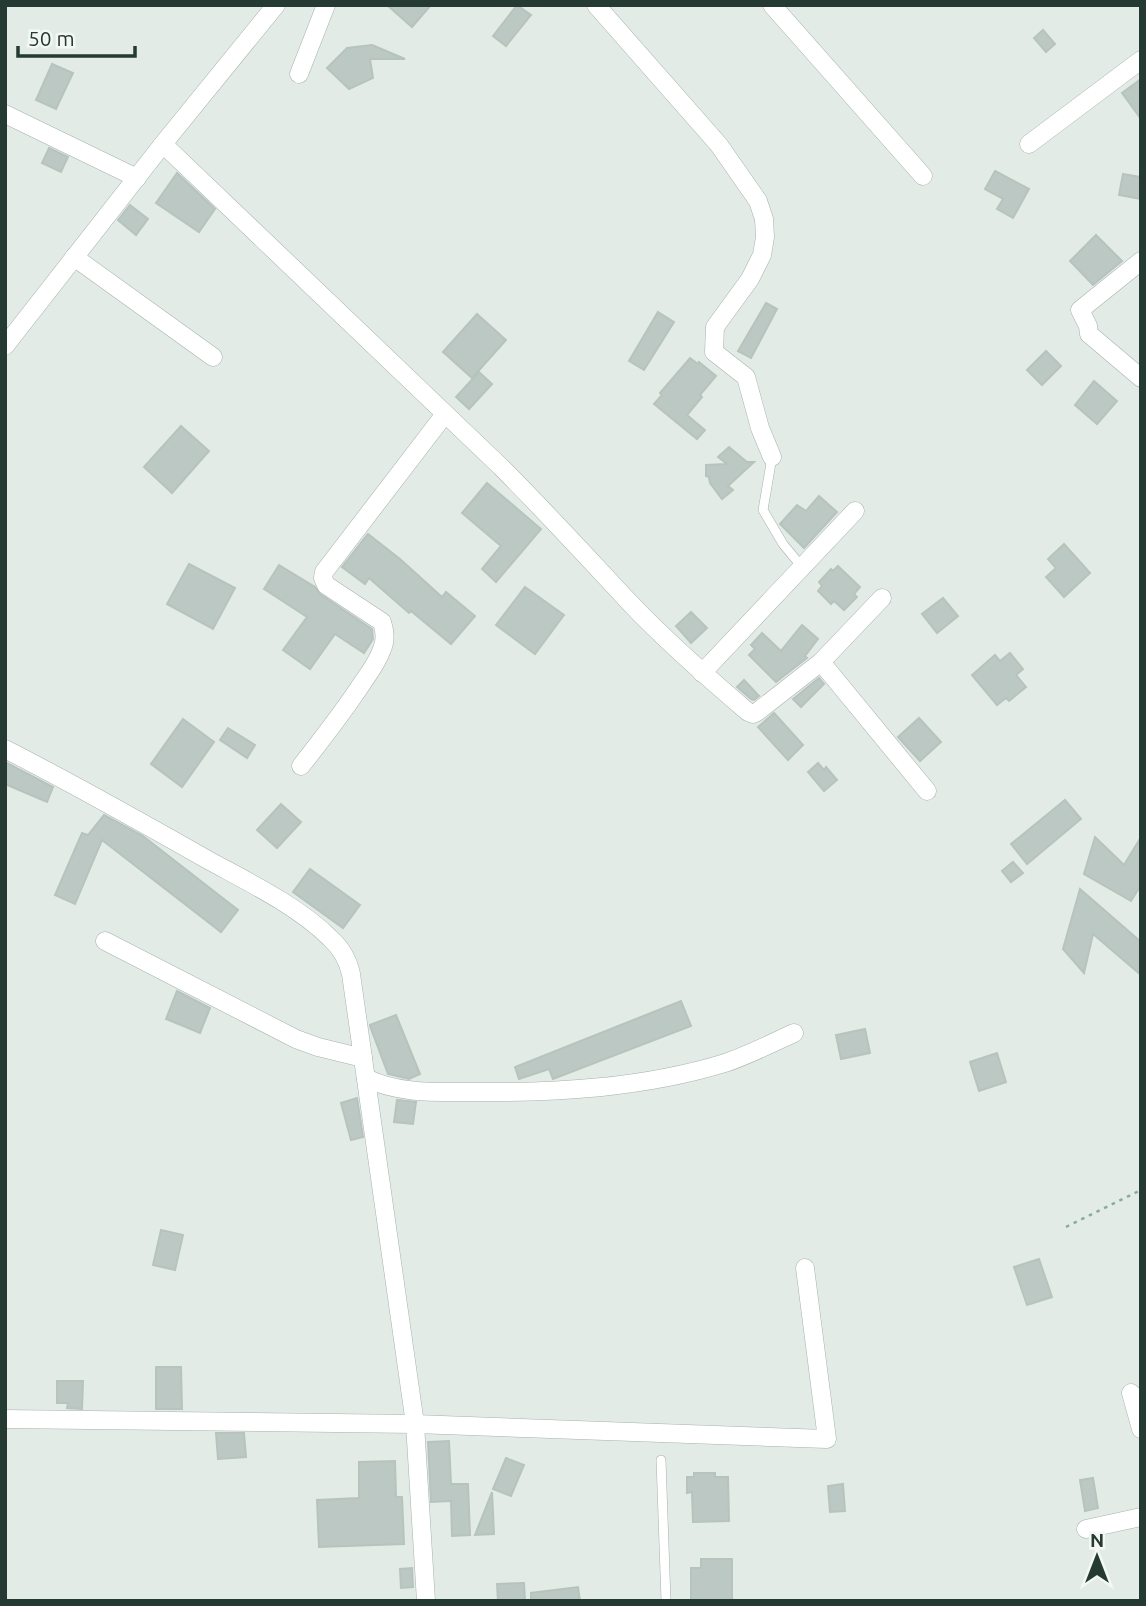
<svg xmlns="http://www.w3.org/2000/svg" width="1146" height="1606" font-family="Ubuntu,sans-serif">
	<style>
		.building { fill: #bcc8c3; stroke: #b6c4bd; stroke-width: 2 }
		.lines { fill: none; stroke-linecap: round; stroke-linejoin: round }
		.lane-casing { stroke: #a6b2ad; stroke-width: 10 }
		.street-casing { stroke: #a6b2ad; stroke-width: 19 }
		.path { stroke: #87ab9d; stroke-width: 2.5; stroke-dasharray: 3.5 5; stroke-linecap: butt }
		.lane { stroke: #fff; stroke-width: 9 }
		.street { stroke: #fff; stroke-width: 18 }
	</style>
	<rect width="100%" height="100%" fill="#e3ebe7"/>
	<!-- building -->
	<g class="building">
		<path d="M387,5H431L412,27Z"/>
		<path d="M517,5L531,15L506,46L493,36Z"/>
		<path d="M1043,30L1055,44L1046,52L1034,38Z"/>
		<path d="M372,45L405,59H370L373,78L349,89L327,68L347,48Z"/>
		<path d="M52,64L73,73L56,109L36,100Z"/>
		<path d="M1141,79V119L1122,93Z"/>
		<path d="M49,148L68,157L61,172L42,163Z"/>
		<path d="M995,171L1029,189L1013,218L997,209L1003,199L985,189Z"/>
		<path d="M177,173L215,209L199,232L156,203Z"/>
		<path d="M1123,174L1141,177V199L1119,195Z"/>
		<path d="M130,205L148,219L136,235L118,220Z"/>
		<path d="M1096,235L1122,261L1093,285L1070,261Z"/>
		<path d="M766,303L777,309L751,358L738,351Z"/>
		<path d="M658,312L674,322L644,370L629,361Z"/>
		<path d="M477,314L506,340L472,378L443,352Z"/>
		<path d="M1046,351L1061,366L1042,385L1027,370Z"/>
		<path d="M690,358L698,364L699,362L716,376L700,395L702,397L687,415L705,430L697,439L654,404L662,395L660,393Z"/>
		<path d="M479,372L492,384L469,409L456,397Z"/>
		<path d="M1094,381L1117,401L1097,424L1075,405Z"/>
		<path d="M181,426L209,451L172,493L144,467Z"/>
		<path d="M729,447L747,462H754L728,486L733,490L722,499L710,483L709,477L706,476V465L727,464L718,457Z"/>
		<path d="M487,483L541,529L496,582L482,569L501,546L462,513Z"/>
		<path d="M819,496L837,512L804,548L780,524L797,505L806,511Z"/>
		<path d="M368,534L400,559L442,597L446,592L475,616L451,644L411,611L409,613L369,578L365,584L342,567Z"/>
		<path d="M1064,544L1090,573L1064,597L1046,577L1056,568L1048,559Z"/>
		<path d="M189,564L235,588L213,629L167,604Z"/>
		<path d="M279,565L315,587L320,594L372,629L373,639L364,653L335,634L310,669L283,650L307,617L264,589Z"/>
		<path d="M838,566L860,587L854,594L857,597L844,610L834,601L831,604L818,591L822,586L819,582L831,569L833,571Z"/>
		<path d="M525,587L564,615L535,654L496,625Z"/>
		<path d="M943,598L958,616L937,633L922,614Z"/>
		<path d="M691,612L707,628L691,643L676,626Z"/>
		<path d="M802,625L818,639L805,656L807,658L776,682L749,655L755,649L751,645L762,633L781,651Z"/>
		<path d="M1010,653L1023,669L1016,675L1026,687L1009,701L1006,698L997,705L972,675L995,655L1000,661Z"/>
		<path d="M819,678L824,684L801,707L793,699Z"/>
		<path d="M744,680L759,696L754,700L751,699L737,687Z"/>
		<path d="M774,713L803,745L788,760L758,727Z"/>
		<path d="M919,718L941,742L920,761L898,737Z"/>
		<path d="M183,719L214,742L182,787L151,764Z"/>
		<path d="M228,728L255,745L247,758L220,740Z"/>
		<path d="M5,762L53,787L47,802L5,784Z"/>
		<path d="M818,763L824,770L826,767L837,780L824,791L808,772Z"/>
		<path d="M1065,800L1081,819L1027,864L1011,844Z"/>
		<path d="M281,804L301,822L277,848L257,830Z"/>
		<path d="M104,815L143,836L238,910L221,932L102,840L75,904L55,895L82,833L88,835Z"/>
		<path d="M1095,837L1124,865L1141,837V885L1131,901L1084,874Z"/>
		<path d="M1013,862L1023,873L1011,882L1002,871Z"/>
		<path d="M310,869L360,905L343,928L293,892Z"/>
		<path d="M1080,889L1141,942V975L1093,934L1084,973L1063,949Z"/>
		<path d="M177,991L210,1008L200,1033L166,1019Z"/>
		<path d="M681,1001L691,1026L553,1079L549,1069L519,1079L515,1067Z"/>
		<path d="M396,1015L420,1074L409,1079L388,1074L370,1026V1025Z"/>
		<path d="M865,1029L870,1053L841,1059L836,1035Z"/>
		<path d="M997,1053L1006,1082L979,1091L970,1062Z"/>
		<path d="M357,1098L363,1137L351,1140L341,1103Z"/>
		<path d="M397,1100L416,1102L413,1124L394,1122Z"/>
		<path d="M161,1230L183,1235L175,1270L153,1265Z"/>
		<path d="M1039,1259L1052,1297L1027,1305L1014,1267Z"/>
		<path d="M156,1367H181L182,1409H156Z"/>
		<path d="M57,1381H83L82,1409L67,1408L68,1403H57Z"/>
		<path d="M216,1433H244L246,1457L218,1459Z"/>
		<path d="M449,1441L451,1484H468L470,1535L452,1536L451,1501L431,1502L428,1442Z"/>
		<path d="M506,1458L524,1465L511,1496L493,1489Z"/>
		<path d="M395,1461L396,1497H402L404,1544L319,1547L317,1500L359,1498V1462Z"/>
		<path d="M694,1473H715V1477H728L729,1521L693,1522L692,1492L687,1493V1477H694Z"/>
		<path d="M1093,1478L1098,1508L1085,1511L1080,1480Z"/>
		<path d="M843,1484L845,1511L830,1512L828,1486Z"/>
		<path d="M492,1492L494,1534L475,1535Z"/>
		<path d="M701,1559H732V1601H691V1568H701Z"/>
		<path d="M412,1568L413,1587L401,1588L400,1569Z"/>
		<path d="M524,1583L525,1601H498L497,1584Z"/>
		<path d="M578,1587L580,1601H531V1593Z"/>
	</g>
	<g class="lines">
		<!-- lane casing -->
		<g class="lane-casing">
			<g id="lane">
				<path d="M772,457L763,510L783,544L802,567"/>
				<path d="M661,1460L666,1601"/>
			</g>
		</g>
		<!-- street casing -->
		<g class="street-casing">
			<g id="street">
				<path d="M596,5L719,145L758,201L764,219L765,237L762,255L750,279L715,327L714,352L746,377L760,428L772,457"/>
				<path d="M772,5L923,176"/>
				<path d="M299,74L326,5"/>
				<path d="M5,114L137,178"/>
				<path d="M163,144L501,467C545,511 587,557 630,603C667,642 707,677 748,712L753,714L757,712L821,662L882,598"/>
				<path d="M1029,144L1141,60"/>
				<path d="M74,257L213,357"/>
				<path d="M1141,261L1080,310L1088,326L1089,334L1141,378"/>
				<path d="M5,346L163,144L276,5"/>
				<path d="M821,662L927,791"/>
				<path d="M702,673L855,511"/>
				<path d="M5,749C74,784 141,822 208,860C248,882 298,906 330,938C341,948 348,960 351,974L415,1424L426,1601"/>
				<path d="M301,766C323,738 344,711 363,682C370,672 378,661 382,649C386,640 385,631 382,622L326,585L323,578L324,572L445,414"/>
				<path d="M105,941L296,1039L318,1047L363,1058"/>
				<path d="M366,1078C399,1094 435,1092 471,1092C556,1093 643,1088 725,1063C749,1055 772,1043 794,1033"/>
				<path d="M1131,1393L1141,1429"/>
				<path d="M5,1419L415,1424L827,1439L805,1268"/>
				<path d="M1086,1529L1141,1517"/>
			</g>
		</g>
		<!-- path -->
		<path class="path" d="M1066,1227L1141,1190"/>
		<!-- lane -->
		<use href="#lane" class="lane"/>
		<!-- street -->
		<use href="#street" class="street"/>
	</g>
	<!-- border -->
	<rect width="1146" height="1606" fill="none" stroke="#253a33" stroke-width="14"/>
	<!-- north arrow -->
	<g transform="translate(1097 1557)" stroke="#f3f8f5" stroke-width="5" paint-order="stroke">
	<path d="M0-5L12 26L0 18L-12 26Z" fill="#253a33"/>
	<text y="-10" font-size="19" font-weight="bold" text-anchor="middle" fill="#253a33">N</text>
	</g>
	<!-- scale -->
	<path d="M18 46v10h117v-10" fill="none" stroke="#253a33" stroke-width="3.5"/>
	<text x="28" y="46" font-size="21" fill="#253a33" stroke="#f3f8f5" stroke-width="5" paint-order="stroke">50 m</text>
</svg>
